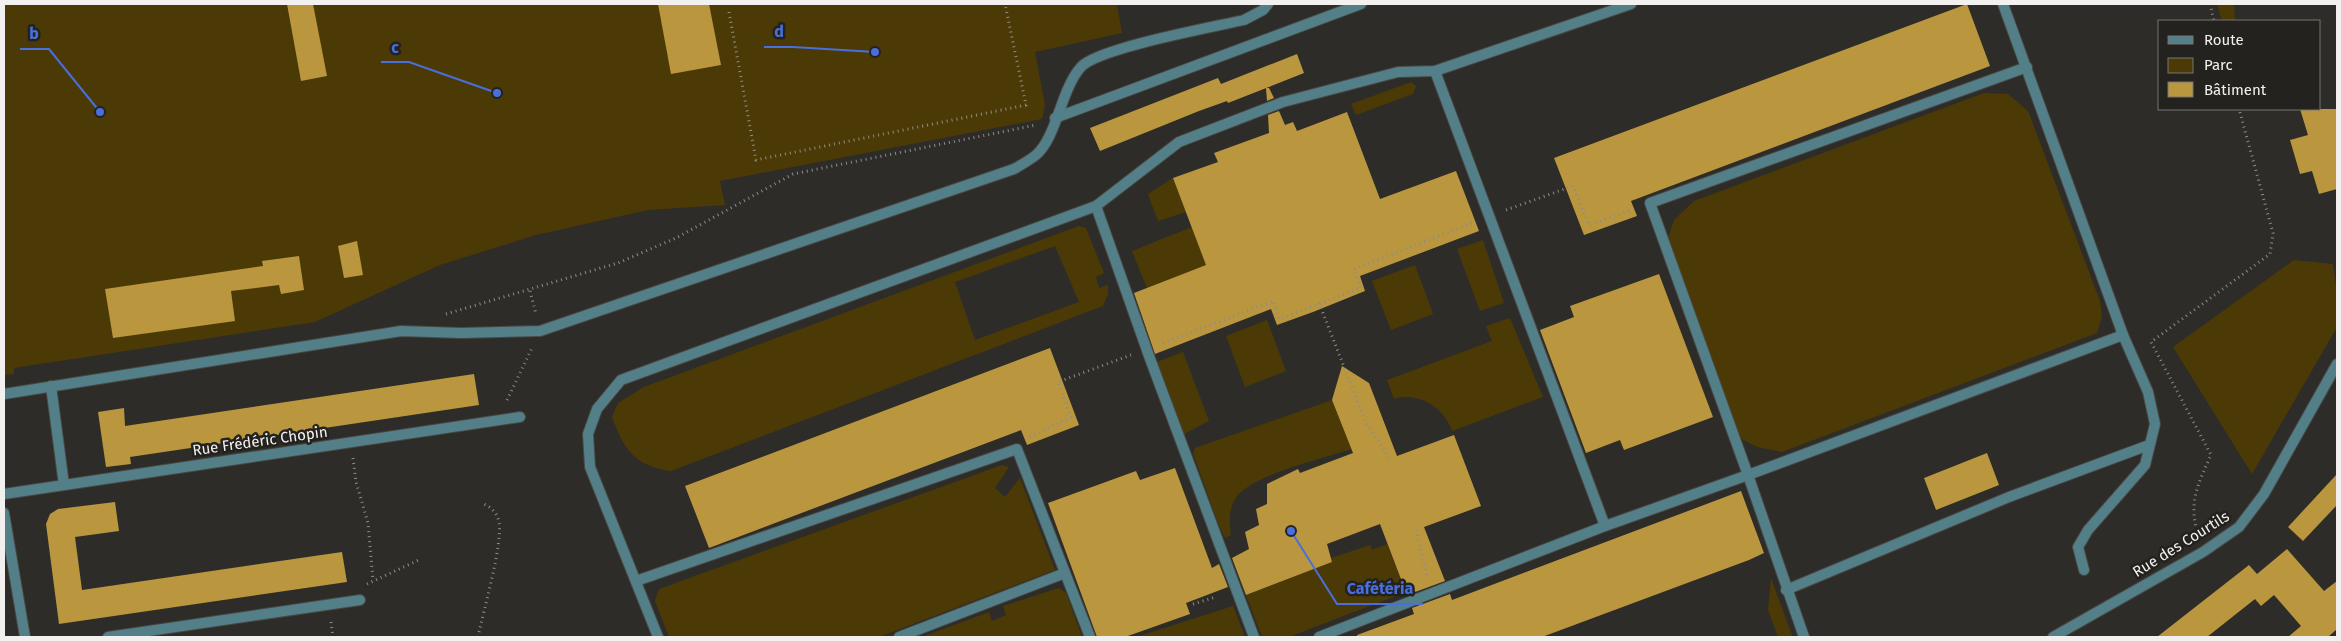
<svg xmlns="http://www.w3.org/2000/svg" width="2341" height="641" font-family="'Fira Sans',sans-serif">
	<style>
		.green { fill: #4c3a06; fill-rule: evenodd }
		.building { fill: #ba973f }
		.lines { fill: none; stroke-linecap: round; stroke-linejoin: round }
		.service-casing { stroke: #494844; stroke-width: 12 }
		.minor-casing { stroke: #494844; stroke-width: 12 }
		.path { stroke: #8e8c89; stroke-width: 3; stroke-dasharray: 1 4; stroke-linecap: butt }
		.service { stroke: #537f89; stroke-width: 10 }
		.minor { stroke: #537f89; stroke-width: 10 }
		.labels { text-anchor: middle; stroke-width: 5; stroke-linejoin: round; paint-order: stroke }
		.street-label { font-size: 15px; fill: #f3f1ef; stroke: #23221e }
		.leader { fill: none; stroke: #486fdd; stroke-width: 2 }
		.callout-dot { fill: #486fdd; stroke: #23221e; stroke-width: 2 }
		.callout-label { font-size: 16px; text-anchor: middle; font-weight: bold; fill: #486fdd; stroke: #23221e; stroke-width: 5; stroke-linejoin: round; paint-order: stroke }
	</style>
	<rect width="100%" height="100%" fill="#2d2c28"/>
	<!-- green -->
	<g class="green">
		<path d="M4,4H1117L1122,33L1035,52L1045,105L1042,119L720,181L725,205L648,210L536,235L440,265L315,322L14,368V374L4,375Z"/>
		<path d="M2217,4H2234L2235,21H2222Z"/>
		<path d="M1411,82L1416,86L1413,94L1356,115L1351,104Z"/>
		<path d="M1984,93L2008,94L2028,111L2100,301L2102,316L2097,333L1782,452L1757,447L1738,437L1667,241L1674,220L1694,201Z"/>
		<path d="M1173,178L1186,212L1158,221L1148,194Z"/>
		<path d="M1079,226L1086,228L1104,273L1096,277L1099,288L1108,285V294L1103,306L671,471C635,466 624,450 612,417L618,403L644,387ZM1055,246L1079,302L975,340L955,282Z"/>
		<path d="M1192,227L1206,265L1147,288L1132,251Z"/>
		<path d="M1483,240L1504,303L1480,311L1457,249Z"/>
		<path d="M2294,260L2333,264L2337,294V327L2252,474L2173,347Z"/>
		<path d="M1415,265L1433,314L1391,330L1372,281Z"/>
		<path d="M1510,318L1543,397L1452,431C1445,408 1418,391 1394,399L1387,380L1492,341L1486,326Z"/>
		<path d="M1267,320L1286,371L1245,387L1226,336Z"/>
		<path d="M1183,352L1209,421L1184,434L1157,362Z"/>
		<path d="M1332,400L1352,449C1324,458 1256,474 1238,495C1228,507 1229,521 1231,535L1225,538L1218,523L1193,453L1195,448Z"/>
		<path d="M1002,465L1009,467L995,488L1005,497L1020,478L1055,570L879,637H669L655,601L659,589Z"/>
		<path d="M1387,544L1406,592L1289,637H1262L1246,595L1332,562L1331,558L1370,545L1372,550Z"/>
		<path d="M1771,578L1792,635L1793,637H1778L1768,610Z"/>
		<path d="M1059,588L1066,593L1082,637H922L989,612L992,621L1006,615L1003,606Z"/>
		<path d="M1233,606L1245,637H1136Z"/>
	</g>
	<!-- building -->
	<g class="building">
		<path d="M287,4H313L327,76L301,81Z"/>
		<path d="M658,4H709L721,65L671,74Z"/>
		<path d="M1967,4L1990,66L1631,201L1637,216L1584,235L1554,158Z"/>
		<path d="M1297,54L1304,73L1228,103L1227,101L1199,111L1100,151L1090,128L1218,78L1221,84Z"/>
		<path d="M1266,88H1269L1274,98L1267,101Z"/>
		<path d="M2300,109H2337V189L2319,194L2312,171L2300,174L2290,140L2308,135Z"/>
		<path d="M1279,111L1285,125L1293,122L1297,131L1347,112L1380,199L1456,171L1479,231L1360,276L1365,291L1313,312L1277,325L1271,309L1155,354L1134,293L1206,265L1173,178L1218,162L1214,153L1269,133L1268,115Z"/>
		<path d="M357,241L363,275L344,278L338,246Z"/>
		<path d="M299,256L304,290L281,294L279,285L231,291L235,321L113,338L105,289L263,266L262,261Z"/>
		<path d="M1659,274L1713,417L1624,450L1620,440L1586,453L1540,330L1574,317L1570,306Z"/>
		<path d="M1050,348L1079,425L1027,445L1021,430L709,548L685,486Z"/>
		<path d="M1342,366L1369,383L1397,456L1454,435L1481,506L1424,527L1445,581L1407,595L1380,524L1327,544L1332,562L1246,595L1232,558L1249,549L1245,532L1259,525L1256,509L1267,504V484L1298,469L1300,473L1353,453L1332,400Z"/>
		<path d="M474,374L479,405L130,457L131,464L106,467L98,412L124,408L125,426Z"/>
		<path d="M1987,453L1999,485L1936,510L1924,478Z"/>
		<path d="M1175,468L1212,568L1219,564L1228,587L1186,603L1190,614L1125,637H1097L1048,503L1136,471L1140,480Z"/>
		<path d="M2337,474V505L2303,541L2288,527Z"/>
		<path d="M1741,491L1764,553L1749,560L1542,637H1357V635L1414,614L1412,608L1450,594L1452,600Z"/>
		<path d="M115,502L119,531L75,537L82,590L342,552L347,582L59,624L46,524L50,514L58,509Z"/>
		<path d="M2287,549L2324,591L2337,581V629L2328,637H2288L2301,626L2274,595L2261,606L2255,599L2207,637H2157L2249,565L2257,574Z"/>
	</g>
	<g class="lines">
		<!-- service casing -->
		<g class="service-casing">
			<g id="service">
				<path d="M2003,4L2123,335L2148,392L2155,424L2145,465L2088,530L2078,547L2084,570"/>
				<path d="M2027,67L1650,203L1748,475L2123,335"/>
				<path d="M1435,71L1605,526"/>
				<path d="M1055,118L1361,4"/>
				<path d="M1096,206L1149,356L1254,637"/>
				<path d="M51,386L64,485"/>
				<path d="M4,394L401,331L461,333L540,331L1014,169C1021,165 1030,160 1036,155C1057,137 1061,89 1081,67C1098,48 1214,27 1244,20L1263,10L1268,4"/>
				<path d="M4,494L520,417"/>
				<path d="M636,581L1017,449L1090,637"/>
				<path d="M1786,590L2009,497L2149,445"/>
				<path d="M108,637L360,600"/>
				<path d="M658,637L590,467L588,434L597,409L621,380L1096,206L1179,142L1283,102L1398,72L1435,71L1631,4"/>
				<path d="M899,637L1065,573"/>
				<path d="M1319,637L1605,526L1748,475L1804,637"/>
			</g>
		</g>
		<!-- minor casing -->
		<g class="minor-casing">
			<g id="minor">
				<path d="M4,513L25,637"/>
				<path d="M2053,637L2203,552L2239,527L2264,494L2337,364"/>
			</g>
		</g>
		<!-- path -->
		<g class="path">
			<path d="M2210,4L2214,21"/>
			<path d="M729,12L756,160L1026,105L1005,4"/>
			<path d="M1506,210L1573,186L1589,225L1633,209"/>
			<path d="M530,291L536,314"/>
			<path d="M1319,303L1366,423L1390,459"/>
			<path d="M446,314L618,263L676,238L793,174L1036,125"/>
			<path d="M1163,343L1273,301L1279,319L1361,288L1354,269L1474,222"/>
			<path d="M507,400L532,348"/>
			<path d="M1030,437L1071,417L1058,382L1131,355"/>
			<path d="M353,458L356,482L368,523L373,580"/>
			<path d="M1416,530L1427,576"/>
			<path d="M2198,535C2188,502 2198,484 2211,455L2151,342L2270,254L2273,233L2239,109"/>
			<path d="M367,584L421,559"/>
			<path d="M1193,604L1216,597"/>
			<path d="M331,622L333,637"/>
			<path d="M478,637C483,612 503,544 499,522C497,512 490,506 481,503"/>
		</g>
		<!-- service -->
		<use href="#service" class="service"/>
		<!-- minor -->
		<use href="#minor" class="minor"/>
	</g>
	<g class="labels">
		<!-- street labels -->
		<g class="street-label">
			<text transform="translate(260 441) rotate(-8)" y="5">Rue Frédéric Chopin</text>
			<text transform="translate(2181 544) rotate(-32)" y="5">Rue des Courtils</text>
		</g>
	</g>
	<!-- callouts -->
	<path class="leader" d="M875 52L793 47H764M100 112L49 49H20M497 93L409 62H381M1291 531L1337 604H1423"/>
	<g class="callout-dot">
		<circle cx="875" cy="52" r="5"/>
		<circle cx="100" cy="112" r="5"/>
		<circle cx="497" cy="93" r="5"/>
		<circle cx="1291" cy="531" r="5"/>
	</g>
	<g class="callout-label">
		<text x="779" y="37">d</text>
		<text x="34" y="39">b</text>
		<text x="395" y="53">c</text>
		<text x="1380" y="594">Cafétéria</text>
	</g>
	<!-- border -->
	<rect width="2341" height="641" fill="none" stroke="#f3f1ef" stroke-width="10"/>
	<!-- legend -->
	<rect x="2158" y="20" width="162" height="90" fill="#23221e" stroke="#767572"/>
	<rect x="2168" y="36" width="25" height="8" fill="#537f89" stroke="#767572"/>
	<text x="2204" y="45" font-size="15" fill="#f3f1ef">Route</text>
	<rect x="2168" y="58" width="25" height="15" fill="#4c3a06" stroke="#767572"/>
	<text x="2204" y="70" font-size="15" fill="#f3f1ef">Parc</text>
	<rect x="2168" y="82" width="25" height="15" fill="#ba973f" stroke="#767572"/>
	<text x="2204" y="95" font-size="15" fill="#f3f1ef">Bâtiment</text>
</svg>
